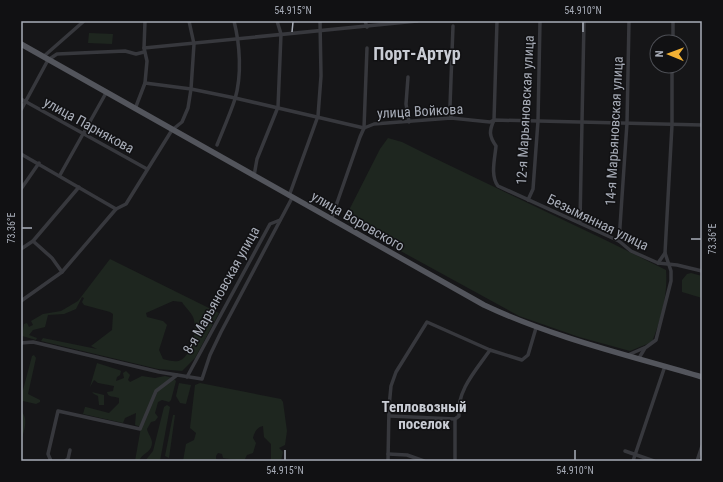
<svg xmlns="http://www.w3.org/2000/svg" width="723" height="482" font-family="'Roboto Condensed',sans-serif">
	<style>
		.green { fill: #1e261f; fill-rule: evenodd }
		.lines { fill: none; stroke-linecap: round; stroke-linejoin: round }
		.minor { stroke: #37383d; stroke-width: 3.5 }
		.primary { stroke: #53555c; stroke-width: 5.5 }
		.ticks { fill: none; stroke: #a8adb8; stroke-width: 1.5 }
		.labels { text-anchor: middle; stroke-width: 3; stroke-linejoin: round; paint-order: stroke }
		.street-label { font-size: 14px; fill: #a8adb8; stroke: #111113 }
		.neighbourhood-label { font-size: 15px; font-weight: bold; fill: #c9ccd4; stroke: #111113 }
		.district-label { font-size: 18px; font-weight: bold; fill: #c9ccd4; stroke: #111113 }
		.neatline { fill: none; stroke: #a8adb8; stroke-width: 1.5 }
		.ticks-label { font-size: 10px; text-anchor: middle; fill: #a8adb8 }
	</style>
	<rect width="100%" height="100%" fill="#161618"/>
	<!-- green -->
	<g class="green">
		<path d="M89,33L113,34L112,44L88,43Z"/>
		<path d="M388,138L402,142C490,186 578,226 666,270C668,295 661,319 652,342L630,351L579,337L519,316L344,220L380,149Z"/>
		<path d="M110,259L219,313L195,358L182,371L158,369L41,341L43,338L97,349L91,346L112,330L113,314L110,312L84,305L82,302L84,298L82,297L76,309L64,314L48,315L45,327L33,330L29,335L37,338L36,340L22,336L24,324L27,323L29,327L33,325L31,321L43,314L61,311L78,301ZM173,301L182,302C185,307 191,312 193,317C198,328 192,354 181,360C176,363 168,360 163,359L159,350L167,325L163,321L147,317L146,313Z"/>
		<path d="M691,273L702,276V298L682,292V280L687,274Z"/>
		<path d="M34,355L36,358L28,394L40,400V402L36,404L23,401L21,403V391L23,390L32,356Z"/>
		<path d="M97,363L119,370L121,371L120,375L117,377L116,381L124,378L123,373L126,371L130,375L128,380L130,382L142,376L155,378L165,376L173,378L176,381L171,400L169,402L162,400L158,402L155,413L158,417L155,421L151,422L147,429C148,434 151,436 152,442C152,453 143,452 139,461H135L141,427L135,425L136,413L125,418L123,423L83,414L85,407H86L109,413L119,403V398C114,396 108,398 107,392L113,391L114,386L98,383L94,380L90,387Z"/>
		<path d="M179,383L191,385L186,404L180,403L176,396Z"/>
		<path d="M200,383L281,399L283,402L287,431L285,445L279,448L283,452L281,461L271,460V444L264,437L263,426C257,427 254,433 253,438L256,443L253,453L247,455L244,461L223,458L222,454L218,453L216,456V459L220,461H183L186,444L194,440L196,433L190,428L195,385Z"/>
		<path d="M92,392L104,395V405H99L98,396L94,394Z"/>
		<path d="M167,405L170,407L160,461H145L153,451L164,407Z"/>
		<path d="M21,411C29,419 24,431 21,441Z"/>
		<path d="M173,415H175L169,458L165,456Z"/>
	</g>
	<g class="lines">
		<!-- minor -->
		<g class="minor">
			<path d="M365,21L367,27"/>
			<path d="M497,21L494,120C489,131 489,136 496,146C495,158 490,176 498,186L619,241L631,251L658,263L677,265L702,271"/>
			<path d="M673,42V21"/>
			<path d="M144,48L417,21"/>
			<path d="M43,57L84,21"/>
			<path d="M408,77L406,104L409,122"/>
			<path d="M145,83L191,89L235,98L364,128"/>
			<path d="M21,99L147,169"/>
			<path d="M135,109L145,83L147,61L144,48L145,21"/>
			<path d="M21,110L48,60L57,54L125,51L136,54L144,52"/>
			<path d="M451,118L450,106L453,26"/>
			<path d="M364,128L374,124L451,118L490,122L494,120L702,125"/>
			<path d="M217,145C223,130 230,114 235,99C242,75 240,45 234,21"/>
			<path d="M21,154L116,209"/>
			<path d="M60,175L106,93"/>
			<path d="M254,176L257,159L278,107L281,34L277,21"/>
			<path d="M21,189L39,163"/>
			<path d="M289,196L318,116L321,76L320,21"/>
			<path d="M528,200L533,189L538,121L540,21"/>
			<path d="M331,220L360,137L364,128L367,48"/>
			<path d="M580,222L584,21"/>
			<path d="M33,241L52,258L62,272"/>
			<path d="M619,241L627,123L629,21"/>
			<path d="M21,249L33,241L79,187"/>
			<path d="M658,263L665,253"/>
			<path d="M21,301L62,272L116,209L126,204L172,130L182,122L188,108L191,89L194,44L189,21"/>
			<path d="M21,343L33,342L159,372L202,379L210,355L221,332L292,198"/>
			<path d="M628,355L644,348"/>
			<path d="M639,358L645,348L656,340L671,281V271L665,253L672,125V66"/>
			<path d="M187,377L270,224L280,220"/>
			<path d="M390,416L455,419"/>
			<path d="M625,451L654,461"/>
			<path d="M388,454L407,455L424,461"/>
			<path d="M51,461L48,454L58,411L140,429L156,391L177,375"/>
			<path d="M65,461L68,459L70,450"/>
			<path d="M388,461L389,407L391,386L396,372L427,322L490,350L522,360L528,355L536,328"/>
			<path d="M455,461V419L459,416C456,391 477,369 490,350"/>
			<path d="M633,461L665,366"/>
			<path d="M697,461L702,446"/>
		</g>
		<!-- primary -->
		<path class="primary" d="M21,44L484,305C554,338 628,355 702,377"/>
	</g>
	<!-- ticks -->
	<path class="ticks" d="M292,32L293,22M583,32V22M22,228H32M691,239H701M285,460V450M575,460V450"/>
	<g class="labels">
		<!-- street labels -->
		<g class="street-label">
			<text transform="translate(525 110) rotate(-87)" y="5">12-я Марьяновская улица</text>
			<text transform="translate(420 111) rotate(-3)" y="5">улица Войкова</text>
			<text transform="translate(89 125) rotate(29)" y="5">улица Парнякова</text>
			<text transform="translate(614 131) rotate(-87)" y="5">14-я Марьяновская улица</text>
			<text transform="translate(358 221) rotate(30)" y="5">улица Воровского</text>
			<text transform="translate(598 222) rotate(26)" y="5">Безымянная улица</text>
			<text transform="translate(221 290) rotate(-61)" y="5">8-я Марьяновская улица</text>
		</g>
		<!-- neighbourhood labels -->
		<g class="neighbourhood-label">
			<text x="424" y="412">Тепловозный<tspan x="424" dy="17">поселок</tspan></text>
		</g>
		<!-- district labels -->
		<g class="district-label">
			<text x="417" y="60">Порт-Артур</text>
		</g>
	</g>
	<!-- border -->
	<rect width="723" height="482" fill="none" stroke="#111113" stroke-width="44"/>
	<!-- north arrow -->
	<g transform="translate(669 54) rotate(271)"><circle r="19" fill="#111113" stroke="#4d4f55"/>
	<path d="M0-3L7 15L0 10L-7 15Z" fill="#f2b134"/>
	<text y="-6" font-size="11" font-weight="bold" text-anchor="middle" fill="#a8adb8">N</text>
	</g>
	<rect x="22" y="22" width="679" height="438" class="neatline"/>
	<g class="ticks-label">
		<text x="293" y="14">54.915°N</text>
		<text x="583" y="14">54.910°N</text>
		<text transform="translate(11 228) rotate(-90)" y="4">73.36°E</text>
		<text transform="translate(712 239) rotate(-90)" y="4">73.36°E</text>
		<text x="285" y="474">54.915°N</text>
		<text x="575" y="474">54.910°N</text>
	</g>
</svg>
